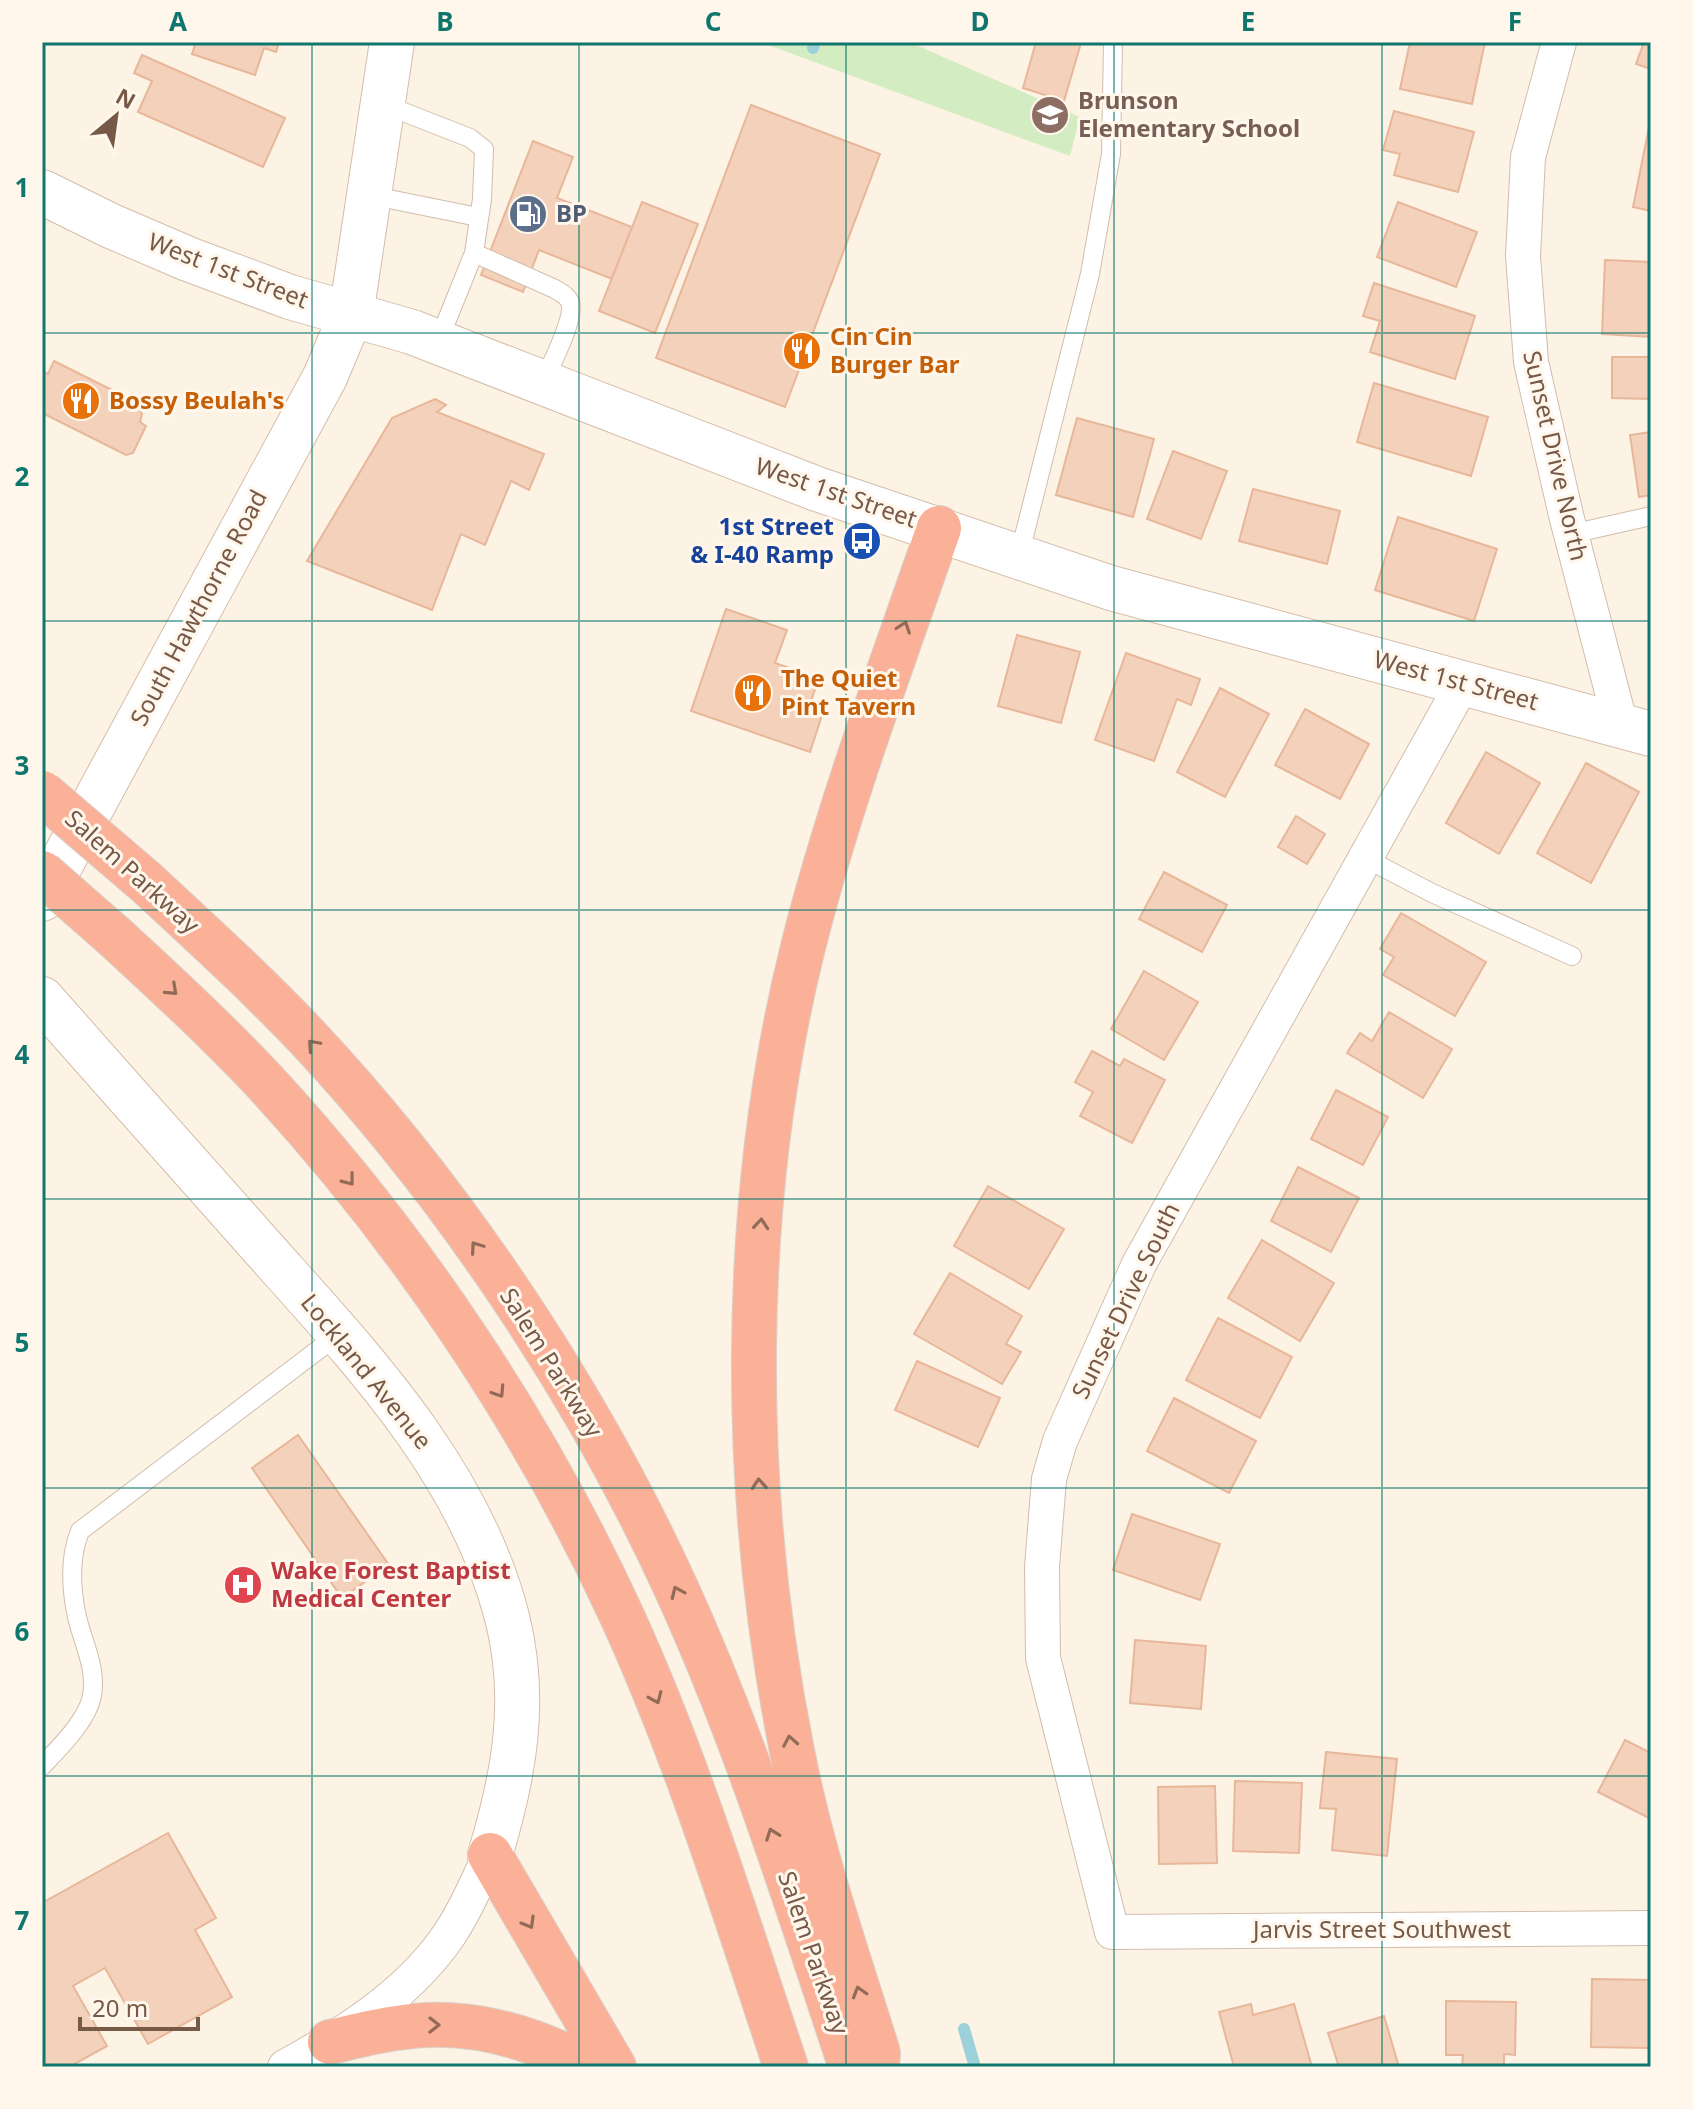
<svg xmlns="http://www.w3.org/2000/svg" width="1693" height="2109" font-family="'Noto Sans',sans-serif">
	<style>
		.green { fill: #d3ecc2 }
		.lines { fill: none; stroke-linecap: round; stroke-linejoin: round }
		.stream { stroke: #9dd1da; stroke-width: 12 }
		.building { fill: #f4d1bb; stroke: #e8b79a; stroke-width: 2 }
		.lane-casing { stroke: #d1bdac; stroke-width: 20 }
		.street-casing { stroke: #d1bdac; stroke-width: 36 }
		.secondary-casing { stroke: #d5bdaa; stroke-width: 46 }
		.highway-casing { stroke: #d9d1cc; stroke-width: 46 }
		.lane { stroke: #fff; stroke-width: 18 }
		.street { stroke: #fff; stroke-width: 34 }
		.secondary { stroke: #fff; stroke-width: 44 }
		.highway { stroke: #fab198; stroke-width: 44 }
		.highway-bridge-casing { stroke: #d9d1cc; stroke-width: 46; stroke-linecap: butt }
		.highway-bridge { stroke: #fab198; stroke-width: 44 }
		.oneway { stroke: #916b58 }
		.grid { fill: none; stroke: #0f766e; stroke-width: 2; stroke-opacity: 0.55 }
		.labels { text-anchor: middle; stroke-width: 6; stroke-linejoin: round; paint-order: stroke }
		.education-label { font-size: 24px; font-weight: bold; fill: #785e54; stroke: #fff7ec; text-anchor: start }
		.service-label { font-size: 24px; font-weight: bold; fill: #4e5e75; stroke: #fff7ec; text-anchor: start }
		.street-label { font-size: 24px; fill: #775948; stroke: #fff7ec }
		.food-label { font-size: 24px; font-weight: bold; fill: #c56008; stroke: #fff7ec; text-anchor: start }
		.transit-label { font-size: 24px; font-weight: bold; fill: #164399; stroke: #fff7ec; text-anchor: end }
		.health-label { font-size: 24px; font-weight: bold; fill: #be3a42; stroke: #fff7ec; text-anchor: start }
		.neatline { fill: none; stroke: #0f766e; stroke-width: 3 }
		.grid-label { font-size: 26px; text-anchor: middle; font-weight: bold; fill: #0f766e }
	</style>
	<rect width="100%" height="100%" fill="#fdf3e4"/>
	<!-- green -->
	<path class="green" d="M760,42H909L1080,117L1070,156Z"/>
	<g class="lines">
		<!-- stream -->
		<g class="stream">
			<path d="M813,48L814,42"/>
			<path d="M964,2029L975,2067"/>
		</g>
	</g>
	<!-- building -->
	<g class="building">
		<path d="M196,42H279L276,52L264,48L255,75L192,54Z"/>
		<path d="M1036,42L1081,43L1064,101L1023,88Z"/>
		<path d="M1410,42H1485L1472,104L1400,89Z"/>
		<path d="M1644,42H1651V69L1636,64Z"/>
		<path d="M142,55L285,118L263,167L138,112L152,81L134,73Z"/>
		<path d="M751,105L880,154L785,407L656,358Z"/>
		<path d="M1394,111L1474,132L1458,192L1394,175L1400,154L1383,150Z"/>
		<path d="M1651,117V211L1633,207Z"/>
		<path d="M533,141L573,157L557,198L632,227L612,279L539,250L523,292L481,275Z"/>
		<path d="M642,202L698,224L655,333L599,311Z"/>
		<path d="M1398,202L1477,232L1456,287L1377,257Z"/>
		<path d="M1605,260L1651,262V337L1602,334Z"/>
		<path d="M1374,283L1475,316L1455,379L1370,352L1380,321L1363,316Z"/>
		<path d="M1612,357H1651V399L1612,398Z"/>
		<path d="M54,361L136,402L142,414L140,422L146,426L133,453L126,455L42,413V371L48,374Z"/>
		<path d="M1374,383L1488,417L1471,476L1357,442Z"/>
		<path d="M435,399L446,405L437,412L544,454L529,490L511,481L485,545L461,534L432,610L307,561L392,418Z"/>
		<path d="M1077,418L1154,439L1133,517L1056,495Z"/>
		<path d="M1651,432V495L1639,497L1630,435Z"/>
		<path d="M1173,451L1227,471L1201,539L1147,519Z"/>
		<path d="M1253,489L1340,511L1327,564L1239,541Z"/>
		<path d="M1398,517L1497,549L1474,621L1375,590Z"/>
		<path d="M726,609L787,630L775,663L819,678L811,701L825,706L810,752L691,711Z"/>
		<path d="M1017,635L1080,652L1061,723L998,706Z"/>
		<path d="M1126,653L1200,679L1191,705L1177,699L1154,761L1095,740Z"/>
		<path d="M1220,688L1269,714L1225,797L1177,772Z"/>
		<path d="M1305,709L1369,744L1340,799L1275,765Z"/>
		<path d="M1486,752L1540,783L1499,854L1446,823Z"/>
		<path d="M1586,763L1639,792L1591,883L1537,853Z"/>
		<path d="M1296,816L1325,834L1307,864L1278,847Z"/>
		<path d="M1164,872L1227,905L1202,952L1139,919Z"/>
		<path d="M1401,913L1486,962L1455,1016L1383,975L1394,957L1380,949Z"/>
		<path d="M1144,971L1198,1002L1164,1060L1111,1029Z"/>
		<path d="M1389,1012L1452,1049L1423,1098L1347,1053L1360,1033L1372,1041Z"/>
		<path d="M1092,1051L1120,1066L1124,1059L1165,1080L1132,1143L1080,1116L1093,1092L1075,1082Z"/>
		<path d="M1336,1090L1388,1117L1363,1165L1311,1139Z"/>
		<path d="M1298,1167L1359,1198L1331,1252L1271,1221Z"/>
		<path d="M988,1186L1064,1229L1029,1289L954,1246Z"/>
		<path d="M1262,1240L1334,1283L1300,1341L1228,1298Z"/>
		<path d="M950,1273L1022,1316L1006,1344L1021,1352L1002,1384L914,1334Z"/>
		<path d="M1218,1318L1292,1357L1260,1418L1186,1380Z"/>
		<path d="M917,1361L1000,1398L978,1447L895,1410Z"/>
		<path d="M1174,1398L1256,1441L1229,1493L1147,1451Z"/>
		<path d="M298,1435L389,1565L342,1598L252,1468Z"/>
		<path d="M1132,1514L1220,1544L1200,1600L1113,1570Z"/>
		<path d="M1135,1640L1206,1646L1201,1709L1130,1703Z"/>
		<path d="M1625,1740L1651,1753V1819L1598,1792Z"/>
		<path d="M1326,1752L1397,1759L1387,1856L1332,1850L1336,1809L1320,1808Z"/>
		<path d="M1235,1781L1302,1783L1299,1853L1233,1851Z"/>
		<path d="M1215,1786L1217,1863L1159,1864L1158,1787Z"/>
		<path d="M168,1833L216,1918L195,1930L232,1997L148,2044L105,1968L73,1986L107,2046L69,2067H42V1903Z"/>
		<path d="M1592,1979L1651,1980V2048L1591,2047Z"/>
		<path d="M1446,2001L1516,2002L1515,2055L1504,2054V2067H1462L1463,2055H1446Z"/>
		<path d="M1251,2004L1253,2015L1294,2004L1312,2067H1234L1219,2012Z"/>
		<path d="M1384,2016L1399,2067H1339L1328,2033Z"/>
	</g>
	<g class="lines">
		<!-- lane casing -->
		<g class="lane-casing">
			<g id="lane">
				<path d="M383,104L470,138L484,149L482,199L474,253L438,342"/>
				<path d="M369,195L478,217"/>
				<path d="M474,253L555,289C561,293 567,295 570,302C576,318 550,366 543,383"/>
				<path d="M1571,534L1651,516"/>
				<path d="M1019,556L1090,274L1111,154L1113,42"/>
				<path d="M1365,858L1432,893L1572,956"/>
				<path d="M42,1766C59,1748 87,1721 92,1696C97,1668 83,1643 77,1617C71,1589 69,1558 80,1531L339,1334"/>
			</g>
		</g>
		<!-- street casing -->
		<g class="street-casing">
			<g id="street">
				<path d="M1559,42L1528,157L1523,256L1531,362L1566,515L1621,726"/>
				<path d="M1463,683L1139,1264L1060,1441L1049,1479L1042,1567L1043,1658L1112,1932L1651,1928"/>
				<path d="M285,2067C343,2035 404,1997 444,1942C463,1916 476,1885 490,1855"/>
			</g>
		</g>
		<!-- secondary casing -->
		<g class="secondary-casing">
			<g id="secondary">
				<path d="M42,192L111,226L188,259L290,297L412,332L817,489L1111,588L1651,734"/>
				<path d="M42,899L325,377L351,315L392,42"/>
				<path d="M42,999C113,1079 183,1159 255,1239C355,1352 468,1466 507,1617C528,1700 514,1776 490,1855"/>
			</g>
		</g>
		<!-- highway casing -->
		<g class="highway-casing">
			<g id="highway">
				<path d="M147,883C202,934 257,984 308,1038C455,1195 587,1393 676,1588C746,1741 796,1902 849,2061"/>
				<path d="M115,937C166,984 217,1031 264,1081C409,1238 532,1421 621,1614C688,1760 735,1915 786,2067"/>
				<path d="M490,1855L614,2067"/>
				<path d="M330,2042C352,2037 374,2031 397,2028C463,2017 529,2035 587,2067"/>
				<path d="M877,2067L878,2053C847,1953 812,1854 792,1751C740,1492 739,1204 803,947C839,804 891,667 939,528"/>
			</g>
		</g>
		<!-- lane -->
		<use href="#lane" class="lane"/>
		<!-- street -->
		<use href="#street" class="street"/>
		<!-- secondary -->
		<use href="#secondary" class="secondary"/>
		<!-- highway -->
		<use href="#highway" class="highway"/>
		<!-- highway-bridge casing -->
		<g class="highway-bridge-casing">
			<g id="highway-bridge">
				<path d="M42,793L147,883"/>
				<path d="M42,873L115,937"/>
			</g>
		</g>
		<!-- highway-bridge -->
		<use href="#highway-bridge" class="highway-bridge"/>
	</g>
	<!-- one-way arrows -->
	<defs><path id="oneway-chevron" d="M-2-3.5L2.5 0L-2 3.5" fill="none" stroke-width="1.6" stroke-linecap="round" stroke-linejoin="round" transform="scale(2)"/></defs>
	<g class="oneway">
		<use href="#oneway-chevron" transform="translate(904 627) rotate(-71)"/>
		<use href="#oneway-chevron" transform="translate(172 990) rotate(43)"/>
		<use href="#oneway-chevron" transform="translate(313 1045) rotate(-132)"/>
		<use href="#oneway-chevron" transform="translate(349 1180) rotate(52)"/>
		<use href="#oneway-chevron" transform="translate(761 1224) rotate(-85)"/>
		<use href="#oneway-chevron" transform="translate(476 1247) rotate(-125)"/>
		<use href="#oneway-chevron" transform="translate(499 1392) rotate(57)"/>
		<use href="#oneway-chevron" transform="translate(759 1484) rotate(-94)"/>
		<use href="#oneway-chevron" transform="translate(677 1592) rotate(-114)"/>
		<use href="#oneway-chevron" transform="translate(656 1698) rotate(67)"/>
		<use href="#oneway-chevron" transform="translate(790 1741) rotate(-100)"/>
		<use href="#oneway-chevron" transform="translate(772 1834) rotate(-110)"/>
		<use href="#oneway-chevron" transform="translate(529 1923) rotate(60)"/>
		<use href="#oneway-chevron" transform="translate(859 1992) rotate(-107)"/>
		<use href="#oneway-chevron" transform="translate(434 2025)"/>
	</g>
	<!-- grid -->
	<path class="grid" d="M312,42V2067M579,42V2067M846,42V2067M1114,42V2067M1382,42V2067M42,333H1651M42,621H1651M42,910H1651M42,1199H1651M42,1488H1651M42,1776H1651"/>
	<!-- icons -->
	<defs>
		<g id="school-disc" transform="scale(2)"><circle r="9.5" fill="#8d6e63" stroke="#fff7ec"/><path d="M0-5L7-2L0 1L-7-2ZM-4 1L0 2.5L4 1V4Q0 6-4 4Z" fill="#fff"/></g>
		<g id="fuel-disc" transform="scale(2)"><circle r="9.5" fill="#5c6f8a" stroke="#fff7ec"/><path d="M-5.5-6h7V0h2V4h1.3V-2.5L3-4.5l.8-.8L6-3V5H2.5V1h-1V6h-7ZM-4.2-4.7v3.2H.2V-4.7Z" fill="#fff"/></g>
		<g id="restaurant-disc" transform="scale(2)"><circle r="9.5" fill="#e8710a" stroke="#fff7ec"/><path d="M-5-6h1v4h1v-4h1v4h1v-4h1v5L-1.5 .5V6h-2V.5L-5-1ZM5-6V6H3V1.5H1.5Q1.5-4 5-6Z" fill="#fff"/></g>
		<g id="bus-disc" transform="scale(2)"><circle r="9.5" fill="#1a4fb4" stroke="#fff7ec"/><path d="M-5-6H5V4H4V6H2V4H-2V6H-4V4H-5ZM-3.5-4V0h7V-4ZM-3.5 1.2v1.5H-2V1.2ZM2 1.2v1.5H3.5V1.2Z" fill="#fff"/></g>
		<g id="hospital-disc" transform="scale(2)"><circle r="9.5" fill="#e0444e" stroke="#fff7ec"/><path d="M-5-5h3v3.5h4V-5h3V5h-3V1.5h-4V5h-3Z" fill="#fff"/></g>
	</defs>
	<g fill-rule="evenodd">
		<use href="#school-disc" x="1050" y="115"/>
		<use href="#fuel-disc" x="528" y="214"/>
		<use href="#restaurant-disc" x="802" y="351"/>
		<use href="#restaurant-disc" x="81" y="401"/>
		<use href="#bus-disc" x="862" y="541"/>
		<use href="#restaurant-disc" x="753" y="693"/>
		<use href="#hospital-disc" x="243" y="1585"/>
	</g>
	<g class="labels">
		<!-- education labels -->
		<g class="education-label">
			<text x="1078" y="109">Brunson<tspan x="1078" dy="28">Elementary School</tspan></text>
		</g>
		<!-- service labels -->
		<g class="service-label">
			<text x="556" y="222">BP</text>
		</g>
		<!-- street labels -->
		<g class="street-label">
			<text transform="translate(228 271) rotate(21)" y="8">West 1st Street</text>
			<text transform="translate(1555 456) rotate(77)" y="8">Sunset Drive North</text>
			<text transform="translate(836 493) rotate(19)" y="8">West 1st Street</text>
			<text transform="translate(199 608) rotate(-62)" y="8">South Hawthorne Road</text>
			<text transform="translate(1456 681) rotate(15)" y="8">West 1st Street</text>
			<text transform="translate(132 872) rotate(42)" y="8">Salem Parkway</text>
			<text transform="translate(1126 1301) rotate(-64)" y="8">Sunset Drive South</text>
			<text transform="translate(551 1363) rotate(58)" y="8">Salem Parkway</text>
			<text transform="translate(366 1372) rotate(51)" y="8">Lockland Avenue</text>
			<text x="1382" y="1938">Jarvis Street Southwest</text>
			<text transform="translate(813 1953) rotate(71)" y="8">Salem Parkway</text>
		</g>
		<!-- food labels -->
		<g class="food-label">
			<text x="830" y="345">Cin Cin<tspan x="830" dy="28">Burger Bar</tspan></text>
			<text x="109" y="409">Bossy Beulah's</text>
			<text x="781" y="687">The Quiet<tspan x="781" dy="28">Pint Tavern</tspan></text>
		</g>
		<!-- transit labels -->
		<g class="transit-label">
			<text x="834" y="535">1st Street<tspan x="834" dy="28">&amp; I-40 Ramp</tspan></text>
		</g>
		<!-- health labels -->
		<g class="health-label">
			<text x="271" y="1579">Wake Forest Baptist<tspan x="271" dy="28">Medical Center</tspan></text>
		</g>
	</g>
	<!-- border -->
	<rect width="1693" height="2109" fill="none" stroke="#fff7ec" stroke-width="88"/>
	<!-- north arrow -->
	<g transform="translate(116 116) rotate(29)" stroke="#fff7ec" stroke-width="6" paint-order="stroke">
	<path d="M0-6L14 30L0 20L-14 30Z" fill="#775948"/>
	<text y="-12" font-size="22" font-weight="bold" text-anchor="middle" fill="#775948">N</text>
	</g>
	<!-- scale -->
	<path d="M80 2017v12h118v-12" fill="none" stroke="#775948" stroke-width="4"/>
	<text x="92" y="2017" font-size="24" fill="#775948" stroke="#fff7ec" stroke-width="6" paint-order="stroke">20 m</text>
	<rect x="44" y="44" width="1605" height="2021" class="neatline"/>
	<g class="grid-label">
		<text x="178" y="31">A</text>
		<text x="445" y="31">B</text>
		<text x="713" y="31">C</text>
		<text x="980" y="31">D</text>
		<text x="1248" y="31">E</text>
		<text x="1515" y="31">F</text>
		<text x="22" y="197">1</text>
		<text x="22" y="486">2</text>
		<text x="22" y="775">3</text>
		<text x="22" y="1064">4</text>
		<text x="22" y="1352">5</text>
		<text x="22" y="1641">6</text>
		<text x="22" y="1930">7</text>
	</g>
</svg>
